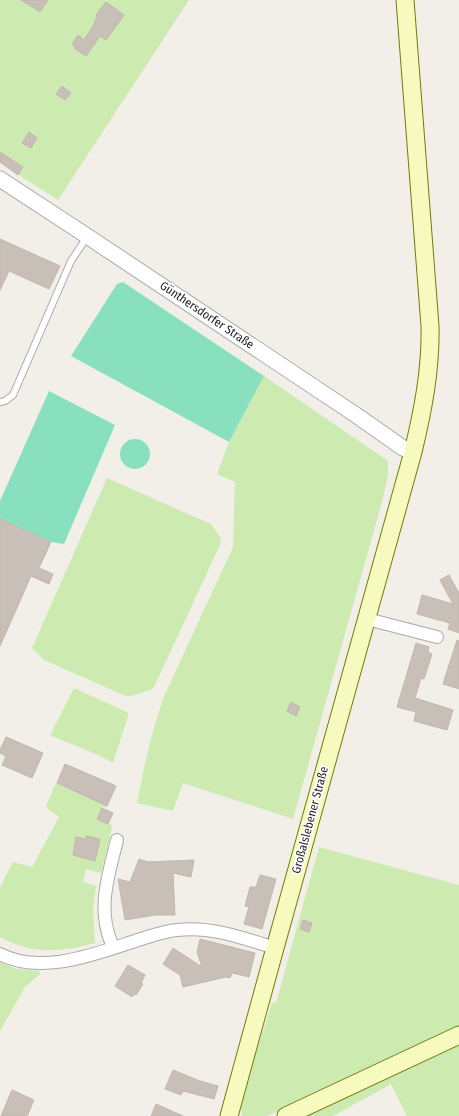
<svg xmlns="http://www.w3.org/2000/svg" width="459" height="1116" font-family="'Fira Sans Condensed',sans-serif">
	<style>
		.grass { fill: #cdebb0 }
		.pitch { fill: #88e0be }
		.building { fill: #c7bfb8; stroke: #c4b6ab }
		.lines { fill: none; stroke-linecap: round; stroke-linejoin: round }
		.service-casing { stroke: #a9a9a9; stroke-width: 8 }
		.minor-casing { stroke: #a9a9a9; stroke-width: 14 }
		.tertiary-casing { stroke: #a9a9a9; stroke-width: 17 }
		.secondary-casing { stroke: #707d05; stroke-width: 19 }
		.service { stroke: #fff; stroke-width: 6 }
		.minor { stroke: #fff; stroke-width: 12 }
		.tertiary { stroke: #fff; stroke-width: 15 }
		.secondary { stroke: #f7fabf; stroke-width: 17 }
		.labels { text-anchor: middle; stroke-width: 3.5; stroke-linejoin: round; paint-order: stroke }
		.street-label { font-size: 12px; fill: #222; stroke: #fff }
	</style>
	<rect width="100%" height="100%" fill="#f2efe9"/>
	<!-- grass -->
	<g class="grass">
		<path d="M0,0H189L58,200L0,163Z"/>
		<path d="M264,376L388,461V475L382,502L293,819L183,783L173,811L137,803C144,766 152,729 165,694L233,547L235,482L217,474L229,442Z"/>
		<path d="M107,478L211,524L221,538L220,545L153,689L128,697L44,660L32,648Z"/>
		<path d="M74,688L129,713L113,763C93,751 71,745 50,735Z"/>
		<path d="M56,783L107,806L102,808L97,819L112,825L110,838L101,873L86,869L83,882L96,886L93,909L95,943C61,952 32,955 0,937V887L13,862L32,867L59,817L50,811L46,806Z"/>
		<path d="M319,847L459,885V1026L282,1110L266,1116H242L240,1102L272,1003H276Z"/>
		<path d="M0,962L17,969L40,971V974L25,987L0,1031Z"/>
		<path d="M459,1044V1116H407L391,1084L333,1116H308Z"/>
	</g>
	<!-- pitch -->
	<g class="pitch">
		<path d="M123,282L264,376L229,442L71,356L117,284Z"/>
		<path d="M49,391L115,425L64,544L51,542L0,519V501Z"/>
		<circle cx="135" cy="454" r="15"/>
	</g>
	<!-- building -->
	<g class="building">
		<path d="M21,0H48L40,12Z"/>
		<path d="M106,2L124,15L106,40L100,36L86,56L74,48L75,46L72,44L78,35L84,40L95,23L94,22L98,16L96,15Z"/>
		<path d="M62,86L71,93L65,100L56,94Z"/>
		<path d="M29,132L37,138L31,148L22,143Z"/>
		<path d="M0,152L23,167L18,175L0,162Z"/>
		<path d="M0,239L60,266L49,289L9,271L0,290Z"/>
		<path d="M0,519L51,542L39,568L53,574L49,584L31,576L0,646Z"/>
		<path d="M449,575L459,593V633L448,629L450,623L417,614L422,595L453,604L440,580Z"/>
		<path d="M457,640L459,641V689L443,684Z"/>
		<path d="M416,643L429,647L428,652L432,654L424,679L421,678L415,698L453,710L447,730L414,721L416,712L397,707Z"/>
		<path d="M291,702L300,707L296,716L287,711Z"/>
		<path d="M6,737L43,753L32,778L2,765L6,756L0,753V750Z"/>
		<path d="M65,764L116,786L107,806L57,783Z"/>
		<path d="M102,808L113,813L108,824L97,819Z"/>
		<path d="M86,836L100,839L95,861L73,855L76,837L86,839Z"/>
		<path d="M139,859L148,862L194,860L191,877L173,873L175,915H155L125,920L118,879L130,882Z"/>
		<path d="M260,875L276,879L262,929L244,924L249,907L245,906L250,887H256Z"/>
		<path d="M303,920L312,923L309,932L300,929Z"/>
		<path d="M200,939L255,953L249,977L232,973L230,978L226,977L183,987L180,975L163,964L173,948L202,967L197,952Z"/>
		<path d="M128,965L145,975L141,983L143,984L136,995L134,994L132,997L115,986Z"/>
		<path d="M173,1070L200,1081L218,1086L214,1099L183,1091L181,1095L165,1089Z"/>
		<path d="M12,1090L34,1100L27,1116H1Z"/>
		<path d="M156,1104L183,1116H151Z"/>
	</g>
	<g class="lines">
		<!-- service casing -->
		<g class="service-casing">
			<path id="service" d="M0,402L5,401L13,395L71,261L87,237"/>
		</g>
		<!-- minor casing -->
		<g class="minor-casing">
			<g id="minor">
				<path d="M367,619L437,637"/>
				<path d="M113,947C96,910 108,877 117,840"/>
				<path d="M0,954C41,976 98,953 138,940C151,936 164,931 177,930C211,926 243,938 275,948"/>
			</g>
		</g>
		<!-- tertiary casing -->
		<g class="tertiary-casing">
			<path id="tertiary" d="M0,179L87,236L356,415L403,448L413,452"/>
		</g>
		<!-- secondary casing -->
		<g class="secondary-casing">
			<g id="secondary">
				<path d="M229,1116L275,948L413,452C423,410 431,369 430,326L405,0"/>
				<path d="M286,1116L459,1035"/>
			</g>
		</g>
		<!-- service -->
		<use href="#service" class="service"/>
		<!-- minor -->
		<use href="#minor" class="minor"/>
		<!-- tertiary -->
		<use href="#tertiary" class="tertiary"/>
		<!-- secondary -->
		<use href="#secondary" class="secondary"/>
	</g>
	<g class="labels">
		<!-- street labels -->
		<g class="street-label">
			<text transform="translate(207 315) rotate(34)" y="4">Günthersdorfer Straße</text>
			<text transform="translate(310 820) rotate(-75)" y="4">Großalslebener Straße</text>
		</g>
	</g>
</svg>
